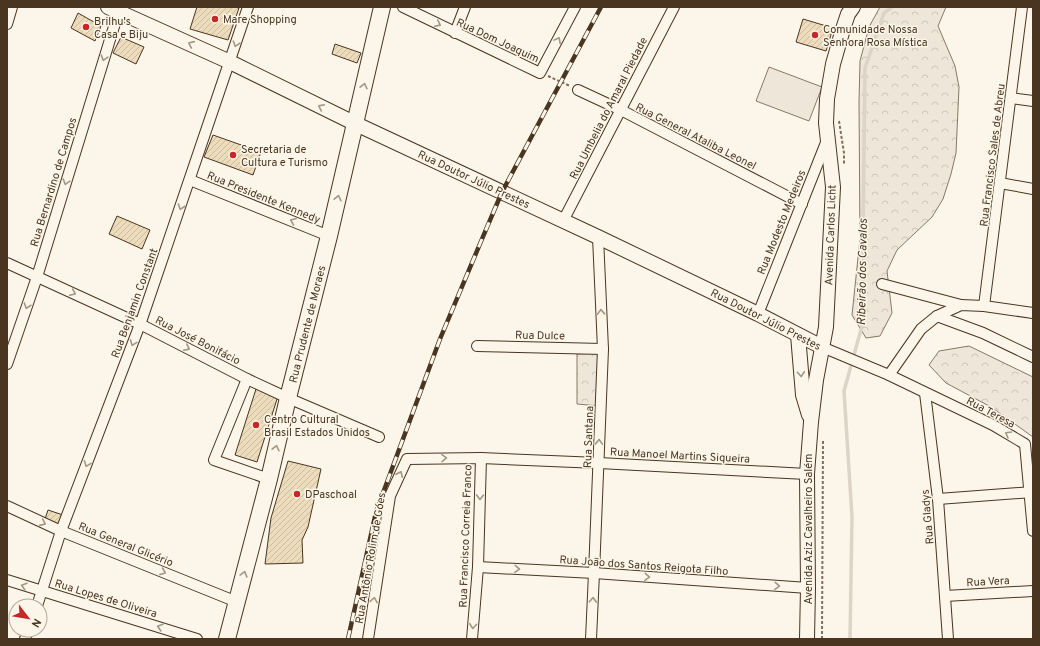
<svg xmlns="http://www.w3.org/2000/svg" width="1040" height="646" font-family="Overpass,sans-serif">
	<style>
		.forest { fill: url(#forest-crowns); stroke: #887966 }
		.pitch { fill: #ede6d9; stroke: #887966 }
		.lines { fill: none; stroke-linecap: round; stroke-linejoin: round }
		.stream { stroke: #dcd4c6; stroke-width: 3.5 }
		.building { fill: url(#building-hatch); stroke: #4a3520 }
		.street-casing { stroke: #4a3520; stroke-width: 12 }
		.secondary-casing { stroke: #4a3520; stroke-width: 16 }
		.primary-casing { stroke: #4a3520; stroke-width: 18 }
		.path { stroke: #7f6f5c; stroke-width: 2; stroke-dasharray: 3 2; stroke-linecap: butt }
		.street { stroke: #fbf6e9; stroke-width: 10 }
		.secondary { stroke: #fbf6e9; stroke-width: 14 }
		.primary { stroke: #fbf6e9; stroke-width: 16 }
		.rail-casing { stroke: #4a3520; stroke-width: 4.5 }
		.rail { stroke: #fbf6e9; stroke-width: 3; stroke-dasharray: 9; stroke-linecap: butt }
		.oneway { stroke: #a29684 }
		.poi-dot { fill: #c62828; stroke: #fbf6e9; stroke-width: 1.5 }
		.labels { text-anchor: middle; stroke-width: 3; stroke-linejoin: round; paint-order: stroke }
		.poi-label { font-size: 11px; fill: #4a3520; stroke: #fbf6e9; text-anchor: start }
		.street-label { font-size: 11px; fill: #4a3520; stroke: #fbf6e9 }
		.water-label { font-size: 12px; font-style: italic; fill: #4a3520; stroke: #fbf6e9 }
	</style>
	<defs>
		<pattern id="forest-crowns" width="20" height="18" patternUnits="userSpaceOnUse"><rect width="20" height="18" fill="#ede6d9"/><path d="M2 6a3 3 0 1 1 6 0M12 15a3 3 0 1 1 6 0" fill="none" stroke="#cdc6ba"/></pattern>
		<pattern id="building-hatch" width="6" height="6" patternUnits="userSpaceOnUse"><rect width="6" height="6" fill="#ecdcbc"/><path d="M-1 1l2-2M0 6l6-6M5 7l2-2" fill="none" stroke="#ccbda1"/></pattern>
	</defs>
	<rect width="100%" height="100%" fill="#fbf6e9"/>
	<!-- forest -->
	<g class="forest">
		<path d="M880,7H949H946L938,26L955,66L959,87L956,153L951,174L943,199L932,217L897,250L887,271L892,313L880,336L866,338L852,315L860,239L859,102L860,61L869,27Z"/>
		<path d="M969,346L1033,377V437L991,407L946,383L929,365L939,351Z"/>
		<path d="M600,353L599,406L577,404V354Z"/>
	</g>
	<!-- pitch -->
	<path class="pitch" d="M769,67L822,87L809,121L756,101Z"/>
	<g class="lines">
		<!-- stream -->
		<path class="stream" d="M850,639L852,517L844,391L862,326L865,68L884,13L892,7"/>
	</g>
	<!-- building -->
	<g class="building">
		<path d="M197,7H234L239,8L228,40L190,29Z"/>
		<path d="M78,13L101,26L95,41L71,28Z"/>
		<path d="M803,19L833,28L826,51L796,42Z"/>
		<path d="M121,37L144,47L136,64L113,53Z"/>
		<path d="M335,44L361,53L357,63L332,54Z"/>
		<path d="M213,135L261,152L253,175L204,157Z"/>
		<path d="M117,216L150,230L142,249L109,234Z"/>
		<path d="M256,389L278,396L257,462L235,455Z"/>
		<path d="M288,461L321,469L308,527L302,540L303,563L265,564L271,518Z"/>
		<path d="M48,510L63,515L60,525L45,519Z"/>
	</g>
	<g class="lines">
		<!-- street casing -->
		<g class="street-casing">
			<g id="street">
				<path d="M403,7L540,73L575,7"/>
				<path d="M7,24L12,7"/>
				<path d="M455,33L465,7"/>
				<path d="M578,90L621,110L802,204"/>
				<path d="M1011,98L1033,101"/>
				<path d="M190,180L329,236"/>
				<path d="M1000,183L1033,189"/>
				<path d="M563,221L674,7"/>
				<path d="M7,263L140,324L247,379L288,398L379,437"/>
				<path d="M882,284L961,305"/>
				<path d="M984,306L1022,7"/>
				<path d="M758,314L827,140"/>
				<path d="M937,316L961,305L984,306L1033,313"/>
				<path d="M477,346L603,349"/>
				<path d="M822,347L889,375L993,425L1025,444L1033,531"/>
				<path d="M7,364L37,277L120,7"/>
				<path d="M889,375L921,329L937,316L983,333L1033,357"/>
				<path d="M247,379L214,460L269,479"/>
				<path d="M925,393L938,499L948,639"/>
				<path d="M938,499L1033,492"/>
				<path d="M7,506L61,531L237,602"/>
				<path d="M478,567L594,573L808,588"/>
				<path d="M7,580L197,639"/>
				<path d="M945,596L1033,591"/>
				<path d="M37,606L61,531L142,319L248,7"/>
				<path d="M25,639L28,630"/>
				<path d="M368,639L390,496L407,459L481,458L599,463L807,474"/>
				<path d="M472,639L478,567L481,458"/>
				<path d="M591,639L594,573L603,349L598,237"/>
			</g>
		</g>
		<!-- secondary casing -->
		<g class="secondary-casing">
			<g id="secondary">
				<path d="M108,7L230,62L356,124L598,237L758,314L822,347"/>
				<path d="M798,335L803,395L809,415"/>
				<path d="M807,639L808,588L807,474L811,422L816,380L826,327L833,187L826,123L827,99L833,64L843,29L848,14L853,7"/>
			</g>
		</g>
		<!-- primary casing -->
		<g class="primary-casing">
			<path id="primary" d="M227,639L269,479L288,398L329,236L382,7"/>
		</g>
		<!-- path -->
		<g class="path">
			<path d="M548,76L570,86"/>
			<path d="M839,121L844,153V164"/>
			<path d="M822,639L823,441"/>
		</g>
		<!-- street -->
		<use href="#street" class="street"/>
		<!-- secondary -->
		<use href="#secondary" class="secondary"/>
		<!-- primary -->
		<use href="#primary" class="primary"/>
		<!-- rail casing -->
		<g class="rail-casing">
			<path id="rail" d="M348,639L376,512L440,339L482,239L502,192L601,7"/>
		</g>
		<!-- rail -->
		<use href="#rail" class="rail"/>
	</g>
	<!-- one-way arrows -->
	<defs><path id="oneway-chevron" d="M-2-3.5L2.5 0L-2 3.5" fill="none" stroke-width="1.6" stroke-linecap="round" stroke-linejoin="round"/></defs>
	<g class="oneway">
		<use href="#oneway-chevron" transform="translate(438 24) rotate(26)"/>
		<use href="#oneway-chevron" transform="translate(558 40) rotate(-62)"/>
		<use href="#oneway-chevron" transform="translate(191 44) rotate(-156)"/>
		<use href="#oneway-chevron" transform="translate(236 44) rotate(108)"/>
		<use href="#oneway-chevron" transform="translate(104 58) rotate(107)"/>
		<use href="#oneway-chevron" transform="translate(364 86) rotate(-77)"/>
		<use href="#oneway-chevron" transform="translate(321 107) rotate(-154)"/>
		<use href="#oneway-chevron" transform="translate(66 182) rotate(107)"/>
		<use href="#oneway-chevron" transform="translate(338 198) rotate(-77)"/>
		<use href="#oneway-chevron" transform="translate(181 207) rotate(109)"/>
		<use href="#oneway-chevron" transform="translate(293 221) rotate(-158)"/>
		<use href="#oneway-chevron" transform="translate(73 293) rotate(25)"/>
		<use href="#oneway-chevron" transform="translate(27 306) rotate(109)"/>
		<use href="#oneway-chevron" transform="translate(601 312) rotate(-92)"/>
		<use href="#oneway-chevron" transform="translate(133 343) rotate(111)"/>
		<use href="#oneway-chevron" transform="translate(187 348) rotate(27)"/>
		<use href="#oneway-chevron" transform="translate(801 374) rotate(85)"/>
		<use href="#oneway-chevron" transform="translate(1008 434) rotate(-149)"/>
		<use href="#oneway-chevron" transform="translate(599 442) rotate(-88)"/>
		<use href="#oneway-chevron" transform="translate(276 448) rotate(-77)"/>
		<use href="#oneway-chevron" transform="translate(444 458) rotate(-1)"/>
		<use href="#oneway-chevron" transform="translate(87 464) rotate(111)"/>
		<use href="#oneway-chevron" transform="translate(400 474) rotate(-65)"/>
		<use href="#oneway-chevron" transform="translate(480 497) rotate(91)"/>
		<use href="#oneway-chevron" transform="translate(43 523) rotate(24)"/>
		<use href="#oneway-chevron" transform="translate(517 569) rotate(3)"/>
		<use href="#oneway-chevron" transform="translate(163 572) rotate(22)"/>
		<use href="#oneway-chevron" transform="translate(244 574) rotate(-75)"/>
		<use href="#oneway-chevron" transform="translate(647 577) rotate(4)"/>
		<use href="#oneway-chevron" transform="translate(24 586) rotate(-163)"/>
		<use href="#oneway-chevron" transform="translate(777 586) rotate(4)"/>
		<use href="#oneway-chevron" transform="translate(374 600) rotate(-81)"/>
		<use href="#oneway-chevron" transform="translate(593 600) rotate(-87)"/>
		<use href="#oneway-chevron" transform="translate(473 626) rotate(95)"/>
		<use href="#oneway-chevron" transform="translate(160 627) rotate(-163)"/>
	</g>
	<!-- markers -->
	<g class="poi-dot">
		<circle cx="215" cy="19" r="4"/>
		<circle cx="86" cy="27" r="4"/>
		<circle cx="815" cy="35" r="4"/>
		<circle cx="233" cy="155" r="4"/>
		<circle cx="256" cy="425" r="4"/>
		<circle cx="297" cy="494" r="4"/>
	</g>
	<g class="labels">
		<!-- poi labels -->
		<g class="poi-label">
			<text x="223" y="23">Mare Shopping</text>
			<text x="94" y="25">Brilhu's<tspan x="94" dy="13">Casa e Biju</tspan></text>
			<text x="823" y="33">Comunidade Nossa<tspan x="823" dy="13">Senhora Rosa Mística</tspan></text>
			<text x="241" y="153">Secretaria de<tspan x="241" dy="13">Cultura e Turismo</tspan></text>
			<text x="264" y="423">Centro Cultural<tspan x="264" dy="13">Brasil Estados Unidos</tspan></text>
			<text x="305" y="498">DPaschoal</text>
		</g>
		<!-- street labels -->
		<g class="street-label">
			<text transform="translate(498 40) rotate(25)" y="4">Rua Dom Joaquim</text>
			<text transform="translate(608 108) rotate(-63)" y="4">Rua Umbelia do Amaral Piedade</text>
			<text transform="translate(696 136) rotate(27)" y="4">Rua General Ataliba Leonel</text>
			<text transform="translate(992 155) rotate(-83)" y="4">Rua Francisco Sales de Abreu</text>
			<text transform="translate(474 179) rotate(25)" y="4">Rua Doutor Júlio Prestes</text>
			<text transform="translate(53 182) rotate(-73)" y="4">Rua Bernardino de Campos</text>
			<text transform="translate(264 197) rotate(22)" y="4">Rua Presidente Kennedy</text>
			<text transform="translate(781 222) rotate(-68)" y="4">Rua Modesto Medeiros</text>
			<text transform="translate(830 235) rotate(-88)" y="4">Avenida Carlos Licht</text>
			<text transform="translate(134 303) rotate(-70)" y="4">Rua Benjamin Constant</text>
			<text transform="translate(766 319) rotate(27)" y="4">Rua Doutor Júlio Prestes</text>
			<text transform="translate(307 324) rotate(-76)" y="4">Rua Prudente de Moraes</text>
			<text transform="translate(540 335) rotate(1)" y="4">Rua Dulce</text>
			<text transform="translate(198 340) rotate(27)" y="4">Rua José Bonifácio</text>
			<text transform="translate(991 412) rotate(28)" y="4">Rua Teresa</text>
			<text transform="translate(588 437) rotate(-88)" y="4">Rua Santana</text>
			<text transform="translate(680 455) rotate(3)" y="4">Rua Manoel Martins Siqueira</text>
			<text transform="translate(927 517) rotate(-95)" y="4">Rua Gladys</text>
			<text transform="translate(808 529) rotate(-90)" y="4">Avenida Aziz Cavalheiro Salém</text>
			<text transform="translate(465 536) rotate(-88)" y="4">Rua Francisco Correia Franco</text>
			<text transform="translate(126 544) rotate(22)" y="4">Rua General Glicério</text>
			<text transform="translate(370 558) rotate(-80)" y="4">Rua Antônio Rolim de Góes</text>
			<text transform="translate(644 565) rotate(4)" y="4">Rua João dos Santos Reigota Filho</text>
			<text transform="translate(988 581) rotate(-3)" y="4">Rua Vera</text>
			<text transform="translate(106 598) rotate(17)" y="4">Rua Lopes de Oliveira</text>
		</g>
		<!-- water labels -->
		<g class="water-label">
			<text transform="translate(862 272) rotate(-89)" y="4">Ribeirão dos Cavalos</text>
		</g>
	</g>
	<!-- border -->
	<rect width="1040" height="646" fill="none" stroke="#4a3520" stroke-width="16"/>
	<!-- north arrow -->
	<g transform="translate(28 618) rotate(121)"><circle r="19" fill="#fbf6e9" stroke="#b4a999"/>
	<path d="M0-3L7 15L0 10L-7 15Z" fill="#c62828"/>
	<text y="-6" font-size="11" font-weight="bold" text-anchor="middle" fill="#4a3520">N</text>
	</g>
</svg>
